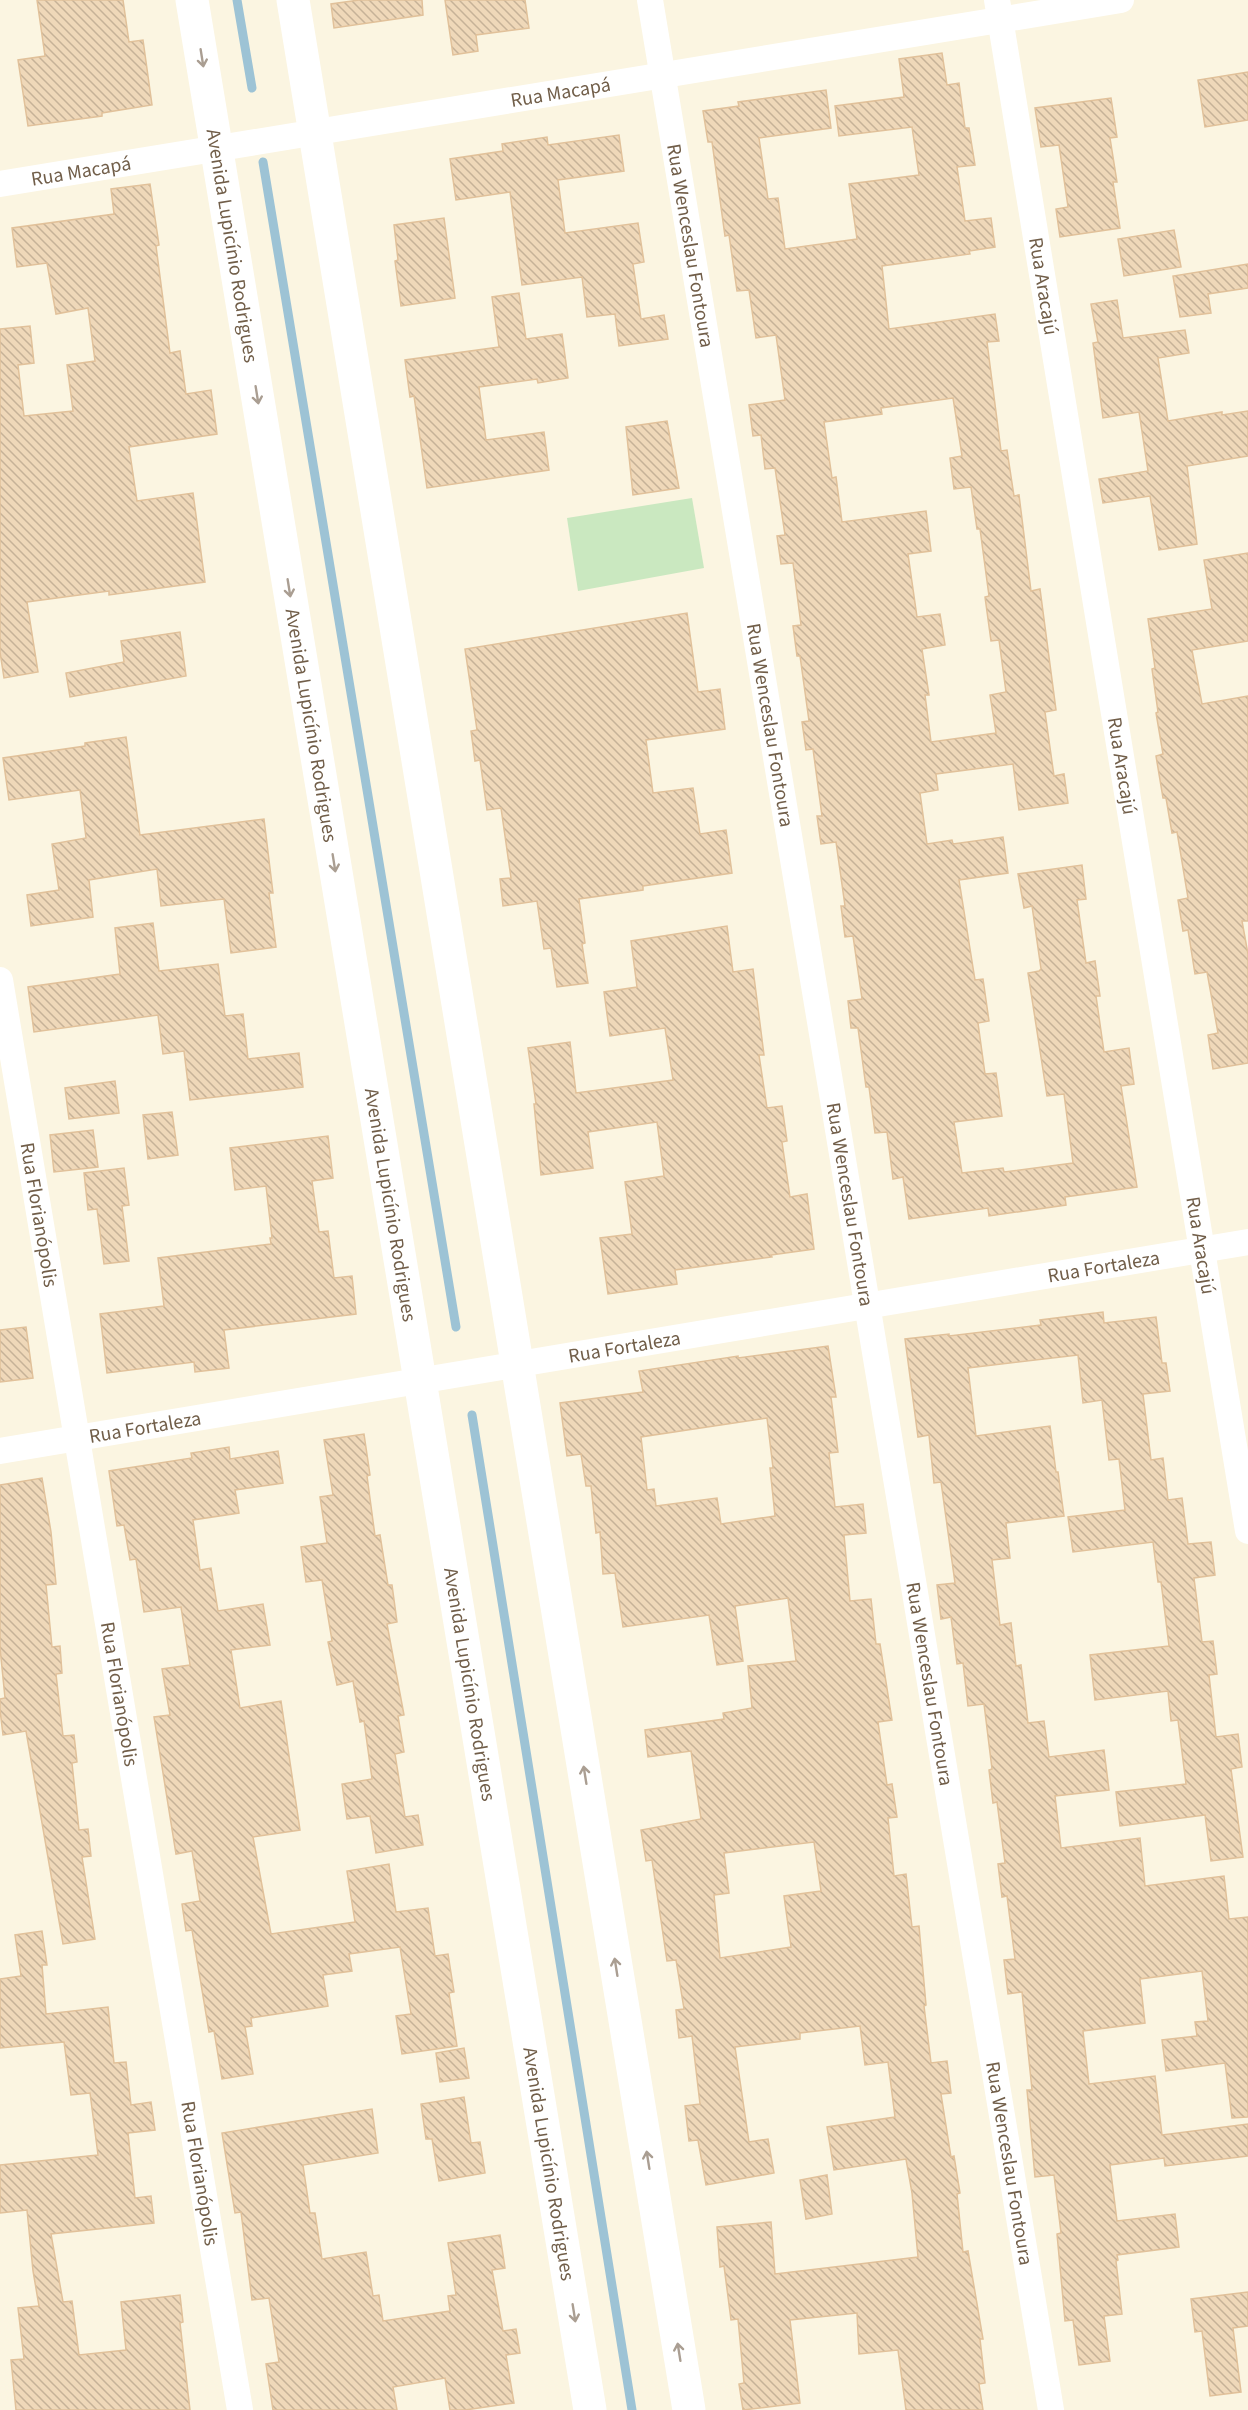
<svg xmlns="http://www.w3.org/2000/svg" width="1248" height="2410" font-family="'Source Sans 3',sans-serif">
	<style>
		.green { fill: #cae8c0 }
		.lines { fill: none; stroke-linecap: round; stroke-linejoin: round }
		.stream { stroke: #9dc3d5; stroke-width: 9 }
		.building { fill: url(#building-back-hatch); stroke: #e1c19a; stroke-width: 1.5; fill-rule: evenodd }
		.minor { stroke: #fff; stroke-width: 26 }
		.tertiary { stroke: #fff; stroke-width: 33 }
		.oneway { stroke: #aa9e92 }
		.labels { text-anchor: middle; stroke-width: 4.5; stroke-linejoin: round; paint-order: stroke }
		.street-label { font-size: 20px; fill: #715e49; stroke: #fef9e6 }
	</style>
	<defs>
		<pattern id="building-back-hatch" width="6" height="6" patternUnits="userSpaceOnUse" patternTransform="scale(1.5)"><rect width="6" height="6" fill="#efd8b9"/><path d="M-1 5l2 2M0 0l6 6M5-1l2 2" fill="none" stroke="#c6b298"/></pattern>
	</defs>
	<rect width="100%" height="100%" fill="#fbf5e1"/>
	<!-- green -->
	<path class="green" d="M692,498L704,568L578,591L567,518Z"/>
	<g class="lines">
		<!-- stream -->
		<g class="stream">
			<path d="M237,0L252,88"/>
			<path d="M263,162L456,1327"/>
			<path d="M472,1415L632,2410"/>
		</g>
	</g>
	<!-- building -->
	<g class="building">
		<path d="M37,0H123L129,42L143,40L152,105L102,113V116L28,126L18,60L45,56Z"/>
		<path d="M359,0H422L423,15L334,28L331,4Z"/>
		<path d="M445,0H525L529,28L476,35L478,51L453,55Z"/>
		<path d="M942,53L947,85L959,83L965,128H969L975,165L957,167L965,221L991,218L995,247L969,251L970,254L882,266L889,329L995,314L999,341L987,342L1001,451L1007,450L1014,496L1019,495L1031,591L1040,589L1056,710L1045,712L1054,776L1064,774L1068,803L1019,810L1013,764L936,774L938,790L920,793L927,844L952,840L953,844L1003,837L1008,873L959,880L975,980L983,979L989,1021L978,1023L985,1074L996,1073L1002,1116L954,1122L962,1173L1003,1168L1004,1172L1073,1163L1064,1094L1047,1096L1028,973L1039,971L1041,969L1032,906L1024,908L1018,874L1082,865L1086,899L1077,900L1086,963L1095,961L1100,996H1096L1104,1052L1129,1048L1134,1084L1121,1086L1137,1187L1065,1197L1066,1205L989,1216L988,1208L909,1219L903,1177L893,1179L887,1132L875,1133L869,1087H866L858,1028H851L848,1001L862,999L853,936L845,937L841,906H845L836,842L821,844L817,816H822L813,749L806,750L802,722L809,721L800,656H797L793,626L801,625L793,563L781,564L777,536L785,535L775,468L765,469L761,435L753,436L749,405L785,400L776,335L756,338L749,290L737,291L729,235L725,236L712,142H708L703,111L739,106L738,102L826,90L831,128L759,138L768,199L778,198L785,249L857,239L849,184L919,175L912,127L839,136L835,106L904,97L899,59ZM953,398L962,456L950,458L954,489L971,487L977,529H980L989,596L985,597L991,641L999,640L1006,692L990,695L996,733L931,742L925,695H929L922,649L945,645L940,614L917,617L908,554L931,551L926,511L842,522L836,477L832,478L824,422L882,414L881,408Z"/>
		<path d="M1248,72V120L1205,127L1198,80Z"/>
		<path d="M1111,98L1117,137L1110,138L1117,182H1113L1120,228L1060,237L1056,209L1068,207L1059,145L1041,147L1035,108Z"/>
		<path d="M619,135L624,171L558,180L565,233L638,223L644,262L633,264L641,319L664,315L668,339L619,346L615,314L587,317L582,277L522,285L510,192L456,200L450,159L503,151L502,144L547,137L548,145Z"/>
		<path d="M150,184L159,245L156,246L170,353L180,351L186,394L211,390L217,434L129,447L137,501L193,493L205,582L109,595V591L27,602L38,672L4,678L0,652V329L30,326L34,363L18,365L24,416L73,411L67,365L95,361L88,308L56,314L47,263L17,267L12,228L114,214L111,189Z"/>
		<path d="M444,218L455,298L401,306L395,261L398,260L394,225Z"/>
		<path d="M1174,230L1181,267L1124,276L1118,239Z"/>
		<path d="M1248,264V288L1208,294L1211,313L1180,317L1173,276Z"/>
		<path d="M519,293L526,339L562,334L568,378L538,383L537,379L479,387L486,440L544,432L549,470L427,488L414,396L410,397L405,360L499,347L492,297Z"/>
		<path d="M1117,300L1123,338L1185,330L1189,353L1158,358L1168,421L1222,412V415L1248,411V456L1187,466L1197,544L1159,550L1150,496L1103,503L1099,479L1148,471L1139,412L1103,418L1093,343L1098,342L1091,304Z"/>
		<path d="M667,421L679,488L633,495L626,427Z"/>
		<path d="M1248,553V641L1192,650L1202,704L1248,696V921H1242L1248,954V1063L1213,1069L1208,1035L1218,1033L1207,972L1195,974L1188,930L1183,931L1178,900L1188,898L1177,832L1172,833L1166,798H1163L1156,756L1163,754L1156,713L1158,712L1152,669L1155,668L1148,619L1212,609L1204,560Z"/>
		<path d="M687,613L698,692L720,689L725,729L646,740L653,793L693,788L700,834L726,830L732,873L643,886V890L579,899L585,943L582,944L588,983L557,987L551,948L544,949L537,901L503,906L500,879L511,878L501,808L487,810L480,760L475,761L471,731L477,730L465,649Z"/>
		<path d="M180,632L186,676L70,697L66,673L124,662L121,641Z"/>
		<path d="M126,737L140,835L264,819L273,893H269L276,947L231,953L224,899L161,906L157,869L89,880L93,917L31,926L27,895L59,890L52,844L86,838L80,790L9,800L3,758L85,746V743Z"/>
		<path d="M153,923L159,971L218,964L225,1016L243,1014L248,1059L299,1053L303,1087L190,1100L184,1051L163,1054L158,1015L34,1032L28,987L120,974L115,928Z"/>
		<path d="M727,926L733,972L753,969L764,1055H759L767,1108L782,1106L787,1141L782,1142L790,1197L807,1194L814,1249L771,1255L772,1257L675,1270L677,1284L608,1294L600,1238L632,1234L625,1182L664,1176L657,1122L588,1132L593,1168L541,1175L534,1104H536L528,1048L570,1042L576,1093L673,1080L665,1028L610,1036L604,992L637,987L631,941Z"/>
		<path d="M115,1081L119,1113L69,1119L65,1088Z"/>
		<path d="M172,1112L178,1155L148,1159L143,1115Z"/>
		<path d="M93,1130L98,1167L54,1172L50,1135Z"/>
		<path d="M328,1136L333,1178L312,1181L319,1232L328,1231L334,1278L352,1276L356,1314L224,1330L229,1368L195,1372L194,1362L107,1373L100,1314L164,1306L158,1258L271,1244L270,1238H272L266,1186L235,1190L230,1148Z"/>
		<path d="M124,1168L129,1205L122,1206L129,1261L104,1264L97,1209L88,1210L84,1173Z"/>
		<path d="M1103,1312L1104,1323L1156,1317L1162,1363H1166L1170,1391L1143,1394L1151,1460L1163,1458L1168,1500L1182,1498L1188,1544L1211,1542L1215,1575L1194,1578L1202,1642L1213,1641L1217,1674L1209,1675L1216,1737L1238,1734L1242,1767L1231,1769L1243,1857L1211,1861L1205,1815L1120,1826L1116,1792L1186,1784L1178,1720L1171,1721L1168,1691L1095,1700L1090,1655L1169,1646L1161,1582H1158L1153,1542L1073,1552L1068,1517L1125,1510L1119,1459L1109,1460L1102,1400L1083,1403L1078,1355L968,1368L976,1436L1050,1426L1056,1472H1058L1064,1516L1006,1523L1010,1558L992,1560L1000,1625L1011,1623L1016,1666L1021,1665L1028,1723L1044,1721L1049,1757L1104,1750L1109,1790L1055,1796L1061,1848L1140,1838L1145,1886L1224,1876L1229,1919L1248,1917V2117L1232,2118L1225,2063L1166,2071L1162,2040L1197,2036L1195,2022L1208,2021L1202,1971L1140,1979L1145,2023L1083,2031L1089,2084L1155,2076L1162,2135L1248,2124V2156L1165,2166L1164,2158L1110,2165L1117,2221L1175,2214L1179,2247L1117,2255L1118,2260L1116,2261L1122,2314L1104,2316L1110,2361L1079,2365L1073,2320L1065,2321L1057,2234L1061,2233L1054,2175L1035,2177L1027,2090H1032L1022,1992L1008,1994L1004,1960L1015,1959L1007,1896L1002,1897L998,1864L1005,1863L997,1802L993,1803L989,1770L992,1769L984,1704L968,1706L963,1663L957,1664L951,1617L941,1619L937,1585L955,1583L947,1525L941,1482L934,1483L929,1435L918,1437L905,1339L949,1334V1336L1041,1325L1040,1320Z"/>
		<path d="M26,1327L33,1378L0,1382V1330Z"/>
		<path d="M828,1346L836,1397H831L838,1452L829,1453L835,1507L863,1504L866,1533L844,1535L850,1601L871,1599L876,1644H880L892,1720L878,1722L887,1785L892,1784L897,1817L888,1818L894,1876L906,1874L912,1927L919,1926L926,2005L924,2006L931,2063L947,2061L951,2093L941,2094L951,2157L954,2156L960,2193L957,2194L963,2252L968,2251L983,2339H980L985,2383L979,2384L983,2410H906L898,2350L859,2354L857,2313L790,2320L800,2403L743,2410L739,2384L744,2383L738,2319L731,2320L724,2266L720,2267L717,2227L771,2222L775,2274L918,2257L912,2193L906,2159L834,2170L827,2127L895,2117L888,2062L865,2065L860,2026L800,2033V2039L735,2047L749,2142L768,2139L774,2173L706,2185L698,2140L689,2141L685,2106L700,2104L692,2036L679,2038L676,2010L684,2009L676,1960L667,1961L652,1860L646,1861L641,1830L701,1819L691,1751L648,1757L645,1730L724,1719L723,1713L752,1708L748,1666L796,1661L788,1598L735,1606L743,1661L717,1665L709,1615L623,1627L615,1573L603,1574L600,1532L596,1533L591,1486H586L581,1454L567,1456L560,1403L643,1392L639,1371L738,1356V1358ZM767,1418L773,1468H770L775,1516L721,1524L717,1498L656,1506L654,1489L647,1490L641,1437ZM814,1842L821,1891L784,1896L791,1947L720,1958L714,1895L729,1893L724,1853Z"/>
		<path d="M364,1434L370,1475L367,1476L375,1536L380,1535L388,1585H392L397,1622L387,1624L404,1715L398,1716L404,1752L395,1754L405,1817L418,1815L423,1845L376,1853L370,1816L347,1819L342,1784L372,1779L364,1721L360,1722L353,1681L337,1685L328,1642L332,1641L322,1580L306,1582L301,1547L327,1543L320,1497L333,1495L324,1440Z"/>
		<path d="M229,1447L230,1459L278,1451L283,1483L235,1490L239,1513L193,1520L200,1570L211,1568L218,1611L263,1604L270,1645L231,1650L240,1708L281,1701L300,1830L253,1837L271,1934L355,1922L347,1871L389,1864L396,1912L428,1908L435,1956L448,1954L454,1992L449,1993L457,2046L402,2054L396,2016L411,2014L400,1947L349,1954L352,1971L323,1975L328,2006L251,2018L252,2026L245,2027L253,2074L222,2079L214,2031L209,2032L192,1930L186,1931L182,1904L200,1901L192,1851L176,1854L154,1717L170,1715L162,1669L190,1665L181,1607L144,1612L136,1559L130,1560L124,1525L117,1526L109,1471L192,1458L191,1453Z"/>
		<path d="M42,1478L51,1532L56,1584L46,1585L52,1647L60,1646L62,1673L56,1674L63,1736L74,1735L77,1762L72,1763L79,1830L88,1829L91,1856L82,1857L95,1939L63,1944L26,1731L3,1735L0,1710V1699L5,1698L0,1648V1485Z"/>
		<path d="M42,1931L47,1965H42L46,2014L108,2007L114,2063L126,2062L131,2105L151,2102L155,2130L128,2133L135,2198L151,2196L154,2223L51,2234L63,2302L72,2301L79,2355L126,2350L121,2302L180,2295L183,2322L180,2323L190,2410H16L11,2360L24,2359L18,2308L39,2306L33,2271L27,2210L0,2213V2165L98,2155L90,2093L71,2095L64,2042L0,2048V1979L21,1976L15,1935Z"/>
		<path d="M464,2048L469,2078L440,2082L436,2053Z"/>
		<path d="M464,2097L471,2143L480,2142L485,2173L439,2181L432,2139H426L421,2104Z"/>
		<path d="M372,2109L378,2153L303,2165L310,2213H315L322,2259L366,2252L373,2296L379,2295L383,2321L450,2311L448,2296L456,2295L448,2243L500,2235L505,2268L492,2270L503,2331L516,2329L520,2353L506,2355L514,2403L465,2410H450L445,2378L393,2387L397,2410H273L266,2364L279,2362L269,2298L252,2300L241,2212L235,2213L222,2133Z"/>
		<path d="M827,2175L832,2214L806,2219L800,2180Z"/>
		<path d="M1248,2292V2326L1233,2328L1241,2392L1210,2396L1202,2331L1195,2332L1191,2299Z"/>
	</g>
	<g class="lines">
		<!-- minor -->
		<g class="minor">
			<path id="s1" d="M650,0L1051,2410"/>
			<path id="s2" d="M997,0L1248,1531"/>
			<path id="s3" d="M0,184L1121,0"/>
			<path id="s4" d="M0,980L240,2410"/>
			<path id="s5" d="M0,1451L1248,1242"/>
		</g>
		<!-- tertiary -->
		<g class="tertiary">
			<path id="s6" d="M192,0L590,2410"/>
			<path d="M293,0L689,2410"/>
		</g>
	</g>
	<!-- one-way arrows -->
	<defs><path id="oneway-shaft" d="M-6 0H5M1.5-3L5.5 0L1.5 3" fill="none" stroke-width="1.6" stroke-linecap="round" stroke-linejoin="round" transform="scale(1.5)"/></defs>
	<g class="oneway">
		<use href="#oneway-shaft" transform="translate(202 58) rotate(81)"/>
		<use href="#oneway-shaft" transform="translate(257 395) rotate(81)"/>
		<use href="#oneway-shaft" transform="translate(289 588) rotate(81)"/>
		<use href="#oneway-shaft" transform="translate(334 863) rotate(81)"/>
		<use href="#oneway-shaft" transform="translate(585 1775) rotate(-99)"/>
		<use href="#oneway-shaft" transform="translate(616 1967) rotate(-99)"/>
		<use href="#oneway-shaft" transform="translate(648 2160) rotate(-99)"/>
		<use href="#oneway-shaft" transform="translate(574 2313) rotate(81)"/>
		<use href="#oneway-shaft" transform="translate(679 2352) rotate(-99)"/>
	</g>
	<g class="labels">
		<!-- street labels -->
		<g class="street-label">
			<text dy="7" stroke="none"><textPath href="#s3" startOffset="568">Rua Macapá</textPath></text>
			<text dy="7" stroke="none"><textPath href="#s3" startOffset="82">Rua Macapá</textPath></text>
			<text dy="7" stroke="none"><textPath href="#s6" startOffset="249">Avenida Lupicínio Rodrigues</textPath></text>
			<text dy="7" stroke="none"><textPath href="#s1" startOffset="249">Rua Wenceslau Fontoura</textPath></text>
			<text dy="7" stroke="none"><textPath href="#s2" startOffset="290">Rua Aracajú</textPath></text>
			<text dy="7" stroke="none"><textPath href="#s6" startOffset="735">Avenida Lupicínio Rodrigues</textPath></text>
			<text dy="7" stroke="none"><textPath href="#s1" startOffset="735">Rua Wenceslau Fontoura</textPath></text>
			<text dy="7" stroke="none"><textPath href="#s2" startOffset="776">Rua Aracajú</textPath></text>
			<text dy="7" stroke="none"><textPath href="#s6" startOffset="1221">Avenida Lupicínio Rodrigues</textPath></text>
			<text dy="7" stroke="none"><textPath href="#s1" startOffset="1221">Rua Wenceslau Fontoura</textPath></text>
			<text dy="7" stroke="none"><textPath href="#s4" startOffset="238">Rua Florianópolis</textPath></text>
			<text dy="7" stroke="none"><textPath href="#s2" startOffset="1262">Rua Aracajú</textPath></text>
			<text dy="7" stroke="none"><textPath href="#s5" startOffset="1119">Rua Fortaleza</textPath></text>
			<text dy="7" stroke="none"><textPath href="#s5" startOffset="633">Rua Fortaleza</textPath></text>
			<text dy="7" stroke="none"><textPath href="#s5" startOffset="147">Rua Fortaleza</textPath></text>
			<text dy="7" stroke="none"><textPath href="#s1" startOffset="1707">Rua Wenceslau Fontoura</textPath></text>
			<text dy="7" stroke="none"><textPath href="#s6" startOffset="1707">Avenida Lupicínio Rodrigues</textPath></text>
			<text dy="7" stroke="none"><textPath href="#s4" startOffset="724">Rua Florianópolis</textPath></text>
			<text dy="7" stroke="none"><textPath href="#s6" startOffset="2193">Avenida Lupicínio Rodrigues</textPath></text>
			<text dy="7" stroke="none"><textPath href="#s1" startOffset="2193">Rua Wenceslau Fontoura</textPath></text>
			<text dy="7" stroke="none"><textPath href="#s4" startOffset="1210">Rua Florianópolis</textPath></text>
		</g>
	</g>
</svg>
